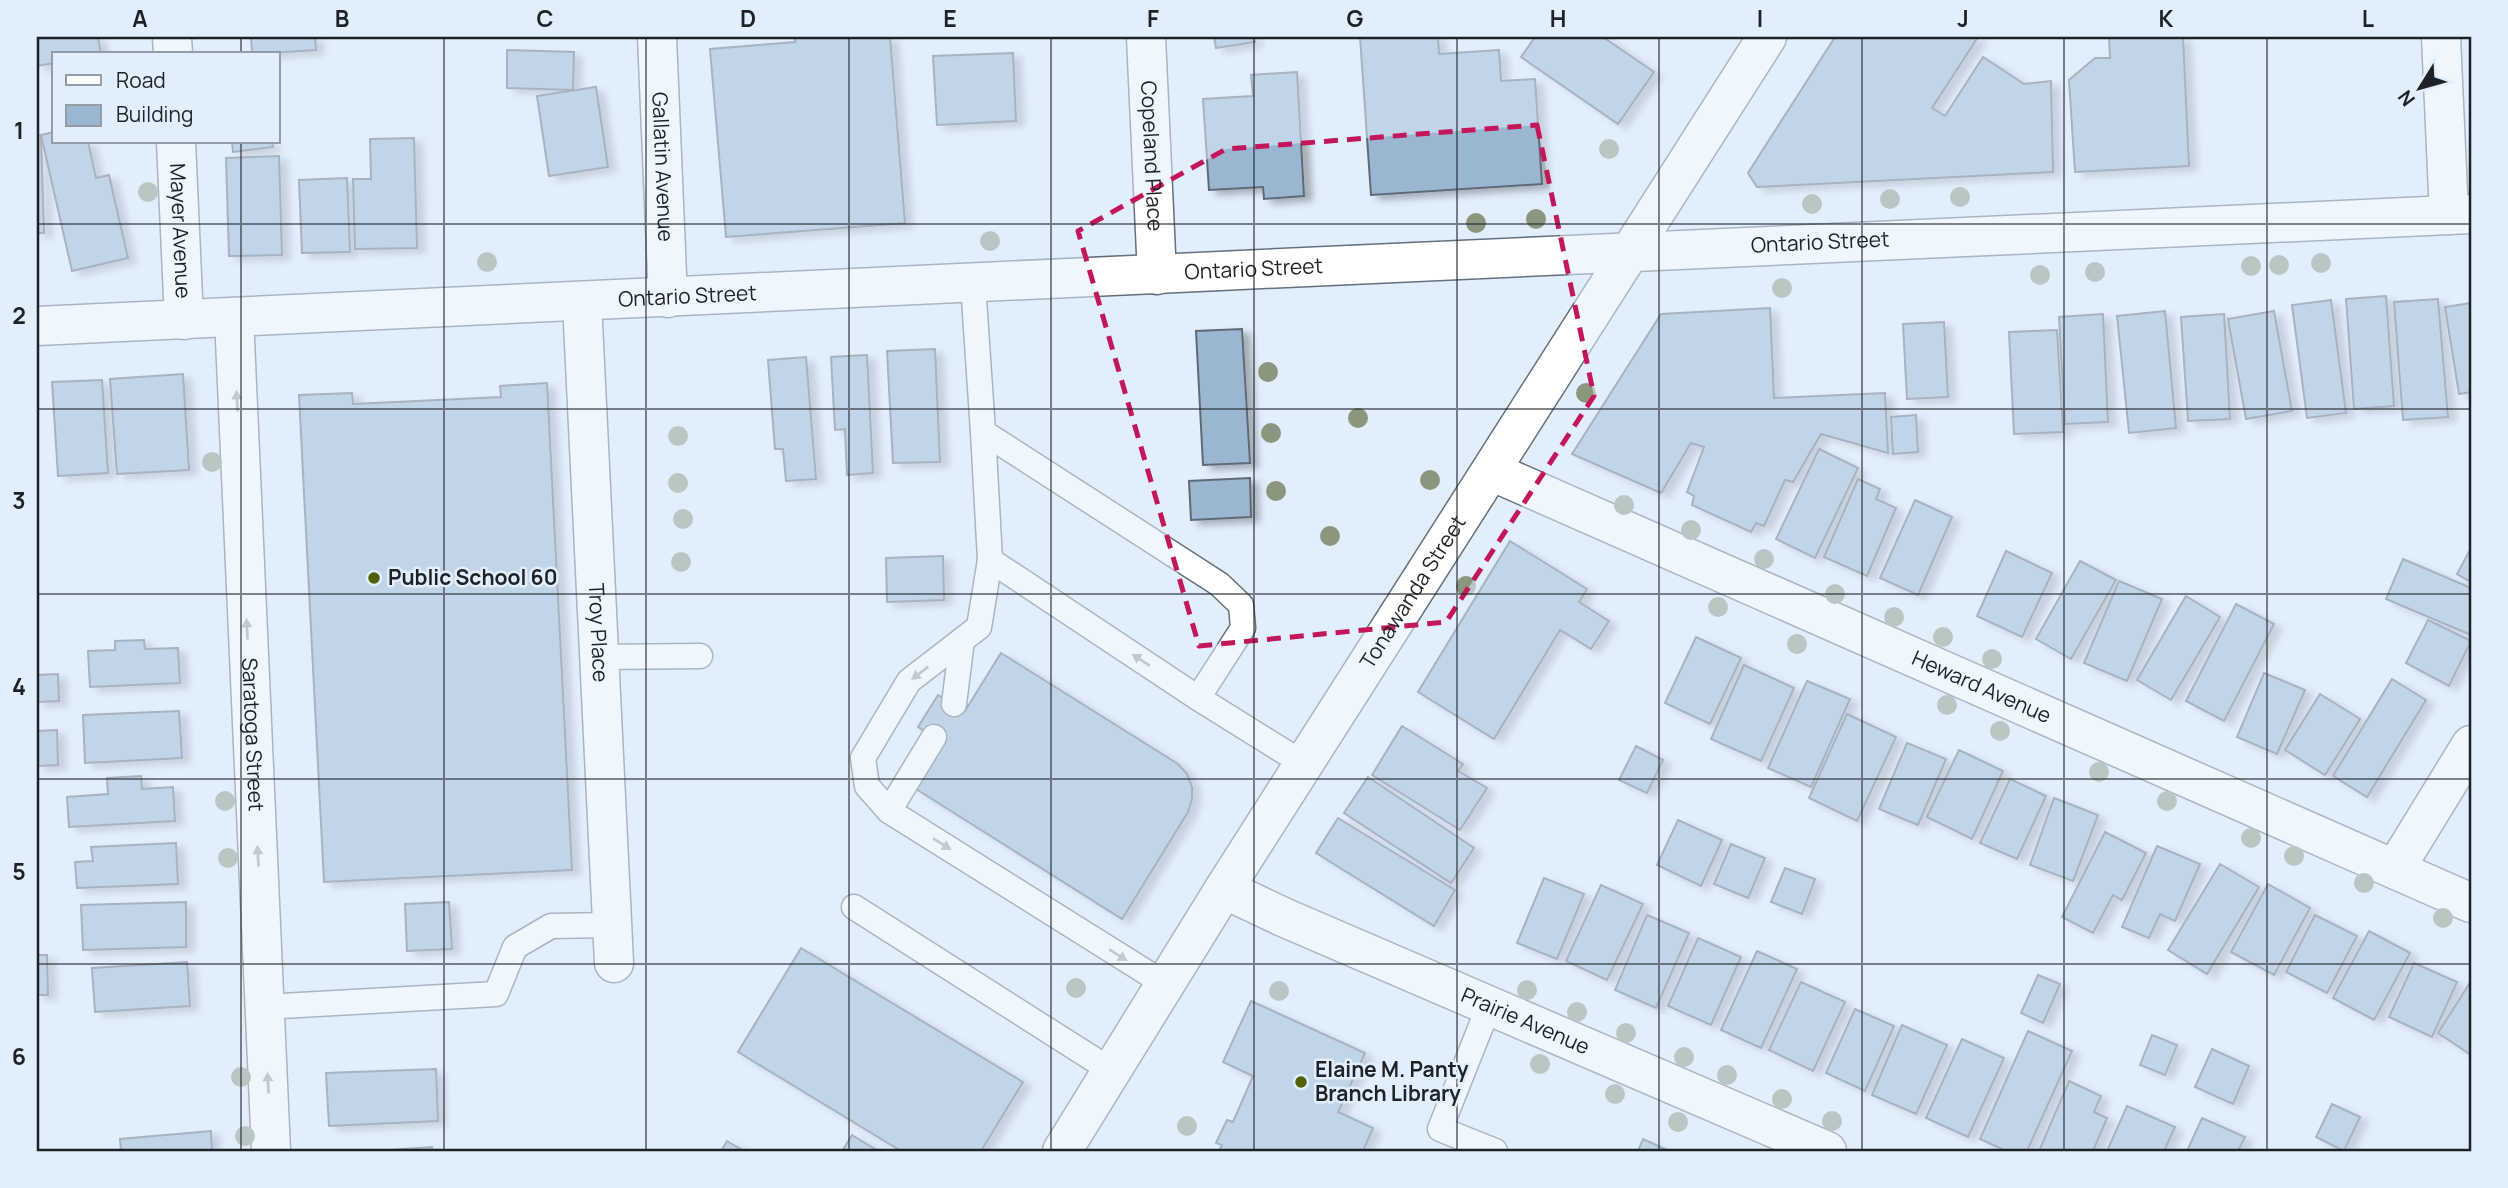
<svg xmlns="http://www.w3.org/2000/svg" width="2508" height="1188" font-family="Manrope,sans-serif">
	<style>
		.building { fill: #9bb6d1; stroke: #5f6b76; stroke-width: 2; filter: url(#shadow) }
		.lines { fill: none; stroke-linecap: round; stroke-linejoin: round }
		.service-casing { stroke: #64707c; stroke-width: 27 }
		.minor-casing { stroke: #64707c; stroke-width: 41 }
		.tertiary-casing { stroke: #64707c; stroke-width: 41 }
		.service { stroke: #fff; stroke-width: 24 }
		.minor { stroke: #fff; stroke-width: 38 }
		.tertiary { stroke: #fff; stroke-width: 38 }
		.tree { fill: #8a967e }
		.oneway { fill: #9a9c9e }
		.marked { fill: none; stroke: #c2185b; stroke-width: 5; stroke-dasharray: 14 9; stroke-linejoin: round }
		.grid { fill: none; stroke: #1e2227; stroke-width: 2; stroke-opacity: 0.55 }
		.poi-dot { fill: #526103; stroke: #e1eefc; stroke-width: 2.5 }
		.labels { text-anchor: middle; stroke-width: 5; stroke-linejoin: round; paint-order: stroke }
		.street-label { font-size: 21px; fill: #1e2227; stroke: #e1eefc }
		.poi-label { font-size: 21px; font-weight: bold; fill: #1e2227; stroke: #e1eefc; text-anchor: start }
		.neatline { fill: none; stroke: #1e2227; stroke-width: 2.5 }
		.grid-label { font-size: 23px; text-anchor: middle; font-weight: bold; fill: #1e2227 }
	</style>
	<defs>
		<filter id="shadow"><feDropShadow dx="8" dy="4.5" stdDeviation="3.5" flood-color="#0004"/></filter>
	</defs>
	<rect width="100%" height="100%" fill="#e1eefc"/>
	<!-- building -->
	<g class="building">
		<path d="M37,37H98L101,54H54V63L37,66Z"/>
		<path d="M251,37H315L316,50L252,54Z"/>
		<path d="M795,37H890L905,223L726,237L710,49L795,42Z"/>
		<path d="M1214,37H1254L1255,42L1216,48Z"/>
		<path d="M1360,37H1438L1439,54L1499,50L1501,81L1535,79L1542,184L1371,195Z"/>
		<path d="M1535,37H1603L1654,72L1618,124L1521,57Z"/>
		<path d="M1835,37H1978L1932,108L1945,116L1983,57L2024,84L2051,81L2053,172L1757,187L1748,173Z"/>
		<path d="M2109,37H2183L2189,166L2075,172L2069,80L2095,58H2110Z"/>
		<path d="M507,50L574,52L573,90L507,88Z"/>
		<path d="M1013,53L1016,121L937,125L933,56Z"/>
		<path d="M1297,72L1304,196L1264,199L1263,187L1209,190L1203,99L1253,96L1251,75Z"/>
		<path d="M596,87L608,167L549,176L537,96Z"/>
		<path d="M54,132V142H88L96,178L109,175L128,258L72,271L41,135Z"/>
		<path d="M37,136H41L44,233H37Z"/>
		<path d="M414,138L417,248L355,249L353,179H371L370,139Z"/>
		<path d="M232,142H272L273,147L233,152Z"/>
		<path d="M279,156L282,255L229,256L226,158Z"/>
		<path d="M347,178L350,252L302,253L299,180Z"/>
		<path d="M2386,296L2394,406L2354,409L2346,299Z"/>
		<path d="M2438,299L2448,417L2403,420L2394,302Z"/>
		<path d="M2331,300L2346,413L2307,418L2292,305Z"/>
		<path d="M2471,303V392L2459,394L2445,307Z"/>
		<path d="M1770,308L1774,398L1885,393L1888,453L1821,434L1793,482L1785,480L1764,526L1756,523L1751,532L1692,505L1694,496L1687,492L1704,447L1691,443L1661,493L1572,454L1661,314Z"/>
		<path d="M2165,311L2176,428L2129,433L2117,316Z"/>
		<path d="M2274,311L2292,411L2246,419L2228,319Z"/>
		<path d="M2103,314L2108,422L2065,424L2059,317Z"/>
		<path d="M2224,314L2230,419L2188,421L2181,317Z"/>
		<path d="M1944,322L1948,397L1907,399L1903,324Z"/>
		<path d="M1242,329L1250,463L1203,465L1196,331Z"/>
		<path d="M2057,330L2063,432L2014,434L2009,332Z"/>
		<path d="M935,349L940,462L893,463L887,351Z"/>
		<path d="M867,355L873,473L847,475L845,429L835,430L831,357Z"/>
		<path d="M806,357L816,479L786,481L783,449H775L768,360Z"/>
		<path d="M183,374L189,470L117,474L110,379Z"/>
		<path d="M102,380L108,473L58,476L52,382Z"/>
		<path d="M547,383L572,870L324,882L299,395L352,393L353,404L501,397L500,386Z"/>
		<path d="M1916,415L1918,452L1893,454L1891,417Z"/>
		<path d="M1819,449L1858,468L1815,558L1776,539Z"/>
		<path d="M1250,478L1251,517L1191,520L1189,481Z"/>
		<path d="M1858,479L1880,489L1876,499L1896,508L1867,576L1824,557Z"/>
		<path d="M1915,500L1952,517L1918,595L1880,578Z"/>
		<path d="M1510,541L1587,589L1579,602L1609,621L1591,649L1560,630L1494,739L1418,692Z"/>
		<path d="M2471,548V582L2457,574Z"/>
		<path d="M2006,551L2052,573L2022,637L1977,616Z"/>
		<path d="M943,556L944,600L887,602L886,558Z"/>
		<path d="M2403,559L2471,588V635L2386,599Z"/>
		<path d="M2080,561L2116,580L2071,659L2036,639Z"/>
		<path d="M2119,581L2162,599L2127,681L2084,663Z"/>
		<path d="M2186,596L2220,617L2171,700L2137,680Z"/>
		<path d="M2236,604L2274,624L2224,721L2186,701Z"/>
		<path d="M2428,620L2471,641L2449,686L2406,663Z"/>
		<path d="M1696,637L1741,658L1710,724L1665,703Z"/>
		<path d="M144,640L145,649L178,648L180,683L90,687L88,651L115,650V641Z"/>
		<path d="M1001,653L1178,764L1187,774L1192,787V799L1188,812L1122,919L916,789L944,744L918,727L938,695L965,711Z"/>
		<path d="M1744,665L1794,688L1761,761L1711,739Z"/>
		<path d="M2264,673L2305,690L2277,754L2237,737Z"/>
		<path d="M58,674L59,701L37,702V675Z"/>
		<path d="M2392,679L2426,700L2367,797L2333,776Z"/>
		<path d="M1807,681L1850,699L1811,787L1768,768Z"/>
		<path d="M2320,694L2360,719L2325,775L2285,750Z"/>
		<path d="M179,711L182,758L85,763L83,715Z"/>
		<path d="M1847,714L1896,737L1857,821L1809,798Z"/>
		<path d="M1402,726L1463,764L1458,771L1487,788L1460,830L1372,775Z"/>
		<path d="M57,730L58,765L37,766V731Z"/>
		<path d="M1907,743L1946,759L1918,825L1879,809Z"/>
		<path d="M1636,746L1663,760L1647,793L1619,780Z"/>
		<path d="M1959,750L2003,771L1972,839L1927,817Z"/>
		<path d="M141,776L142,789L173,787L175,821L69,827L67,797L108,794L107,778Z"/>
		<path d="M1368,777L1474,848L1451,883L1344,813Z"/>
		<path d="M2010,779L2046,796L2017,859L1980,843Z"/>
		<path d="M2054,798L2098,815L2073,881L2030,865Z"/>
		<path d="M1338,818L1455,890L1434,926L1316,853Z"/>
		<path d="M1678,820L1722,840L1701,886L1657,865Z"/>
		<path d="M2105,832L2146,853L2122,900L2113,895L2093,933L2062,917Z"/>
		<path d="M176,843L178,884L77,888L75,862L93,861L91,847Z"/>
		<path d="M1731,844L1765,858L1748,898L1714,884Z"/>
		<path d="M2157,846L2200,864L2175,921L2160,914L2149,938L2122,927Z"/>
		<path d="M2220,864L2259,887L2207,974L2168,950Z"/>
		<path d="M1785,868L1815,879L1802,914L1771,902Z"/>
		<path d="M1544,878L1584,894L1557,959L1517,943Z"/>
		<path d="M2268,884L2310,908L2274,975L2231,952Z"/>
		<path d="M1601,885L1643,904L1607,980L1566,961Z"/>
		<path d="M186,902V947L83,950L81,905Z"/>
		<path d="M449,902L452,949L407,951L405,904Z"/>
		<path d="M1647,915L1689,933L1656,1008L1615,990Z"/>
		<path d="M2315,915L2357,936L2327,993L2286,972Z"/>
		<path d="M2369,931L2410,953L2374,1020L2333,998Z"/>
		<path d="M1698,938L1741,957L1711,1025L1668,1006Z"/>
		<path d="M801,948L1023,1082L981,1151H901L738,1052Z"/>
		<path d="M1757,951L1797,969L1761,1048L1721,1030Z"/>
		<path d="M37,955H47L48,995H37Z"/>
		<path d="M187,962L190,1006L95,1012L92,968Z"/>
		<path d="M2414,963L2457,982L2432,1037L2389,1017Z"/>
		<path d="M2038,975L2060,984L2043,1023L2021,1013Z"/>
		<path d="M2471,981V1055L2438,1033Z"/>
		<path d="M1801,982L1845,1002L1813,1071L1769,1050Z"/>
		<path d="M1251,1001L1365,1053L1338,1112L1373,1128L1363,1151H1219L1222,1145L1216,1143L1227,1120L1233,1122L1253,1076L1223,1062Z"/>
		<path d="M1855,1009L1894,1026L1865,1091L1826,1073Z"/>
		<path d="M1902,1025L1947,1045L1916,1114L1872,1095Z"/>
		<path d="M2028,1031L2072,1051L2027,1151H2006L1980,1139Z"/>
		<path d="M2152,1035L2177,1045L2165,1075L2140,1065Z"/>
		<path d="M1962,1039L2004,1058L1968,1137L1926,1118Z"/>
		<path d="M2212,1049L2249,1066L2233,1104L2195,1087Z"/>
		<path d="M436,1069L438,1121L329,1126L326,1073Z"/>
		<path d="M2069,1081L2101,1096L2094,1112L2107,1118L2093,1151H2039Z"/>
		<path d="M2332,1104L2360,1117L2344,1151L2316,1137Z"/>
		<path d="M2127,1106L2175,1127L2164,1151H2107Z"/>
		<path d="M2202,1118L2245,1137L2238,1151H2187Z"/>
		<path d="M211,1131L212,1151H121L120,1139Z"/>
		<path d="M852,1135L878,1151H842Z"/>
		<path d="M1643,1139L1669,1151H1638Z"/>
		<path d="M727,1141L744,1151H721Z"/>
		<path d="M432,1147V1151H374Z"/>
	</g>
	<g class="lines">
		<!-- service casing -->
		<g class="service-casing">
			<g id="service">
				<path d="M973,284L983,432L1219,584L1241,605L1243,628L1198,698L1304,764"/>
				<path d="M983,432L990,560L979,627L909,681L863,758L867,786L889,811L1165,984"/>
				<path d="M990,560L1198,698"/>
				<path d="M599,657L700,656"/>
				<path d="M954,704L962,640"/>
				<path d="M889,811L934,737"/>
				<path d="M854,907L1112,1071"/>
				<path d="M1489,1006L1440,1129L1495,1151"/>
				<path d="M264,1007L496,994L515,947L551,926L612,925"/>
			</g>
		</g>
		<!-- minor casing -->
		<g class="minor-casing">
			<g id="minor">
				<path d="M172,37L173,54"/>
				<path id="s1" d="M657,37L668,298"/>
				<path id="s2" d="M1146,37L1157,275"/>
				<path d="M2441,37L2449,215"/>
				<path id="s3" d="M176,142L184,320"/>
				<path id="s4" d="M582,302L614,963"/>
				<path id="s5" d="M234,317L271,1151"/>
				<path id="s6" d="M1491,471L2471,903"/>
				<path d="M2395,869L2471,745"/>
				<path id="s7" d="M1224,889L1283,917L1827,1151"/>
			</g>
		</g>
		<!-- tertiary casing -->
		<g class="tertiary-casing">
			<g id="tertiary">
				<path id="s8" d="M37,326C848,291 1660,247 2471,214"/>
				<path id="s9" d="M1062,1151L1224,889L1767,37"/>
			</g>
		</g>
		<!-- service -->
		<use href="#service" class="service"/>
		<!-- minor -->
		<use href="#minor" class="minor"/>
		<!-- tertiary -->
		<use href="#tertiary" class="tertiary"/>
	</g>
	<!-- trees -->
	<g class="tree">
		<circle cx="1609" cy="149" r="10"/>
		<circle cx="148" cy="192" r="10"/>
		<circle cx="1960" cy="197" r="10"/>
		<circle cx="1890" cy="199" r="10"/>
		<circle cx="1812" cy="204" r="10"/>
		<circle cx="1536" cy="219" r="10"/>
		<circle cx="1476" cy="223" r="10"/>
		<circle cx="990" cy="241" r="10"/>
		<circle cx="487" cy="262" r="10"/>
		<circle cx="2321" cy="263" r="10"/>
		<circle cx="2279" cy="265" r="10"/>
		<circle cx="2251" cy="266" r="10"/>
		<circle cx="2095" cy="272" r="10"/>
		<circle cx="2040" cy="275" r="10"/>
		<circle cx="1782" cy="288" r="10"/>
		<circle cx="1268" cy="372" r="10"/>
		<circle cx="1586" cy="393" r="10"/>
		<circle cx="1358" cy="418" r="10"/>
		<circle cx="1271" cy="433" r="10"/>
		<circle cx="678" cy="436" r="10"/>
		<circle cx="212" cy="462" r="10"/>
		<circle cx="1430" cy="480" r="10"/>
		<circle cx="678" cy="483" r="10"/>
		<circle cx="1276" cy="491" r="10"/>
		<circle cx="1624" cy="505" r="10"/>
		<circle cx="683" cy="519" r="10"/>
		<circle cx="1691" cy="530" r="10"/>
		<circle cx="1330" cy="536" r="10"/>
		<circle cx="1764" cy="559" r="10"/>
		<circle cx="681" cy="562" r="10"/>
		<circle cx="1466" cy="586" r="10"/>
		<circle cx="1835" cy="594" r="10"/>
		<circle cx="1718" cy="607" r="10"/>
		<circle cx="1894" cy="617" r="10"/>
		<circle cx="1943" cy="637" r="10"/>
		<circle cx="1797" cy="644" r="10"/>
		<circle cx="1992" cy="659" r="10"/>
		<circle cx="1947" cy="705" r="10"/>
		<circle cx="2000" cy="731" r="10"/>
		<circle cx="2099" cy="772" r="10"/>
		<circle cx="225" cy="801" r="10"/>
		<circle cx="2167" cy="801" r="10"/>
		<circle cx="2251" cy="838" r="10"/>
		<circle cx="2294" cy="856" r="10"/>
		<circle cx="228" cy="858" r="10"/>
		<circle cx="2364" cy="883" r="10"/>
		<circle cx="2443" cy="918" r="10"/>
		<circle cx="1076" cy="988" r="10"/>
		<circle cx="1527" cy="990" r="10"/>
		<circle cx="1279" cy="991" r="10"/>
		<circle cx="1577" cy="1012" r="10"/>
		<circle cx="1626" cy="1033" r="10"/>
		<circle cx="1684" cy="1057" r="10"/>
		<circle cx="1540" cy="1064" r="10"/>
		<circle cx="1727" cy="1075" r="10"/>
		<circle cx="241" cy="1077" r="10"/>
		<circle cx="1615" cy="1094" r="10"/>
		<circle cx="1782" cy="1099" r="10"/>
		<circle cx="1832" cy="1121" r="10"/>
		<circle cx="1678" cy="1122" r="10"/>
		<circle cx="1187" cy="1126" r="10"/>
		<circle cx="245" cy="1136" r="10"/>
	</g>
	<!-- one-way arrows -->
	<defs><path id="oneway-solid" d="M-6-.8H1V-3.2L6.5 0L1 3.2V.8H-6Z" transform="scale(1.75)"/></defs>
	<g class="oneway">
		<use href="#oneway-solid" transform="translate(237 401) rotate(-93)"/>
		<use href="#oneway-solid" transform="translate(247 629) rotate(-93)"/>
		<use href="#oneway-solid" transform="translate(1141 660) rotate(-147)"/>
		<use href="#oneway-solid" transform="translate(920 673) rotate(142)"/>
		<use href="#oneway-solid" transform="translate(942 844) rotate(32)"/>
		<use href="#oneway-solid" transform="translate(258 856) rotate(-93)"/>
		<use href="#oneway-solid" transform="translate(1118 955) rotate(32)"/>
		<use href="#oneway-solid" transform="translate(268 1083) rotate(-93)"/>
	</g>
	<!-- marked area -->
	<path d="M0 0H2508V1188H0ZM1537,125L1594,396L1446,622L1199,646L1078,231L1226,149Z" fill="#e1eefc" fill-opacity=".55" fill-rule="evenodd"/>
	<path class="marked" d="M1537,125L1594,396L1446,622L1199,646L1078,231L1226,149Z"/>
	<!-- grid -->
	<path class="grid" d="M241,37V54M444,37V1151M646,37V1151M849,37V1151M1051,37V1151M1254,37V1151M1457,37V1151M1659,37V1151M1862,37V1151M2064,37V1151M2267,37V1151M241,142V1151M37,224H2471M37,409H2471M37,594H2471M37,779H2471M37,964H2471"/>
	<!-- markers -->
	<g class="poi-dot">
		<circle cx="374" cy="578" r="7"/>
		<circle cx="1301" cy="1082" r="7"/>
	</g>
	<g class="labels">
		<!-- street labels -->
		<g class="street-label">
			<text dy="7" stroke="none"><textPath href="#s2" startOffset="119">Copeland Place</textPath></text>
			<text dy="7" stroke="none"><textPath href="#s1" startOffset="130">Gallatin Avenue</textPath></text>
			<text dy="7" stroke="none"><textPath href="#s3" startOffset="89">Mayer Avenue</textPath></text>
			<text dy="7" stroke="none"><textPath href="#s8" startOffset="1785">Ontario Street</textPath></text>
			<text dy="7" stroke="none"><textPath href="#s8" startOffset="1218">Ontario Street</textPath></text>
			<text dy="7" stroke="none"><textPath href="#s8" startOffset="651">Ontario Street</textPath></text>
			<text dy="7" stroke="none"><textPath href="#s9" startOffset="660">Tonawanda Street</textPath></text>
			<text dy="7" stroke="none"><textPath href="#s4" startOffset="331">Troy Place</textPath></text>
			<text dy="7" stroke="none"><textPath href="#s6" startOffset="536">Heward Avenue</textPath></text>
			<text dy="7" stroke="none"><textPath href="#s5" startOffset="418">Saratoga Street</textPath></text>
			<text dy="7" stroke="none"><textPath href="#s7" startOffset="329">Prairie Avenue</textPath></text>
		</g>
		<!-- poi labels -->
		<g class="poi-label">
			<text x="388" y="585">Public School 60</text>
			<text x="1315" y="1077">Elaine M. Panty<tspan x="1315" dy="24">Branch Library</tspan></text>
		</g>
	</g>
	<!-- border -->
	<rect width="2508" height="1188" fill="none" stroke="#e1eefc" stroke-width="77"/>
	<!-- legend -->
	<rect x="52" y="52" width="228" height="91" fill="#e1eefc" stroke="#939ca7" stroke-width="2"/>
	<rect x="66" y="75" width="35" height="10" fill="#ffffff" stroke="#939ca7" stroke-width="2"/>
	<text x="116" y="88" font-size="21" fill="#1e2227">Road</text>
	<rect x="66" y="105" width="35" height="21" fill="#9bb6d1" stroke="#939ca7" stroke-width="2"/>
	<text x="116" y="122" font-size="21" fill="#1e2227">Building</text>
	<!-- north arrow -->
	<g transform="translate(2420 88) rotate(233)" stroke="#e1eefc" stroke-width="5" paint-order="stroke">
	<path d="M0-5L12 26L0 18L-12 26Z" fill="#1e2227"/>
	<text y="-10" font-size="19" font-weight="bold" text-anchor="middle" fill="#1e2227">N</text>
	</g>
	<rect x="38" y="38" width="2432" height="1112" class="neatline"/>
	<g class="grid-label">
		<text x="140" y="27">A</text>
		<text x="342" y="27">B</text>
		<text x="545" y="27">C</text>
		<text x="748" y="27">D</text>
		<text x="950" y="27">E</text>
		<text x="1153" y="27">F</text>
		<text x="1355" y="27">G</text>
		<text x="1558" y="27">H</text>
		<text x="1760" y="27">I</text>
		<text x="1963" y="27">J</text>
		<text x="2166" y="27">K</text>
		<text x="2368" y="27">L</text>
		<text x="19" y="139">1</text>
		<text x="19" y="324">2</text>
		<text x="19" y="509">3</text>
		<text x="19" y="695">4</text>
		<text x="19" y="880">5</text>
		<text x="19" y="1065">6</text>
	</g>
</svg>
